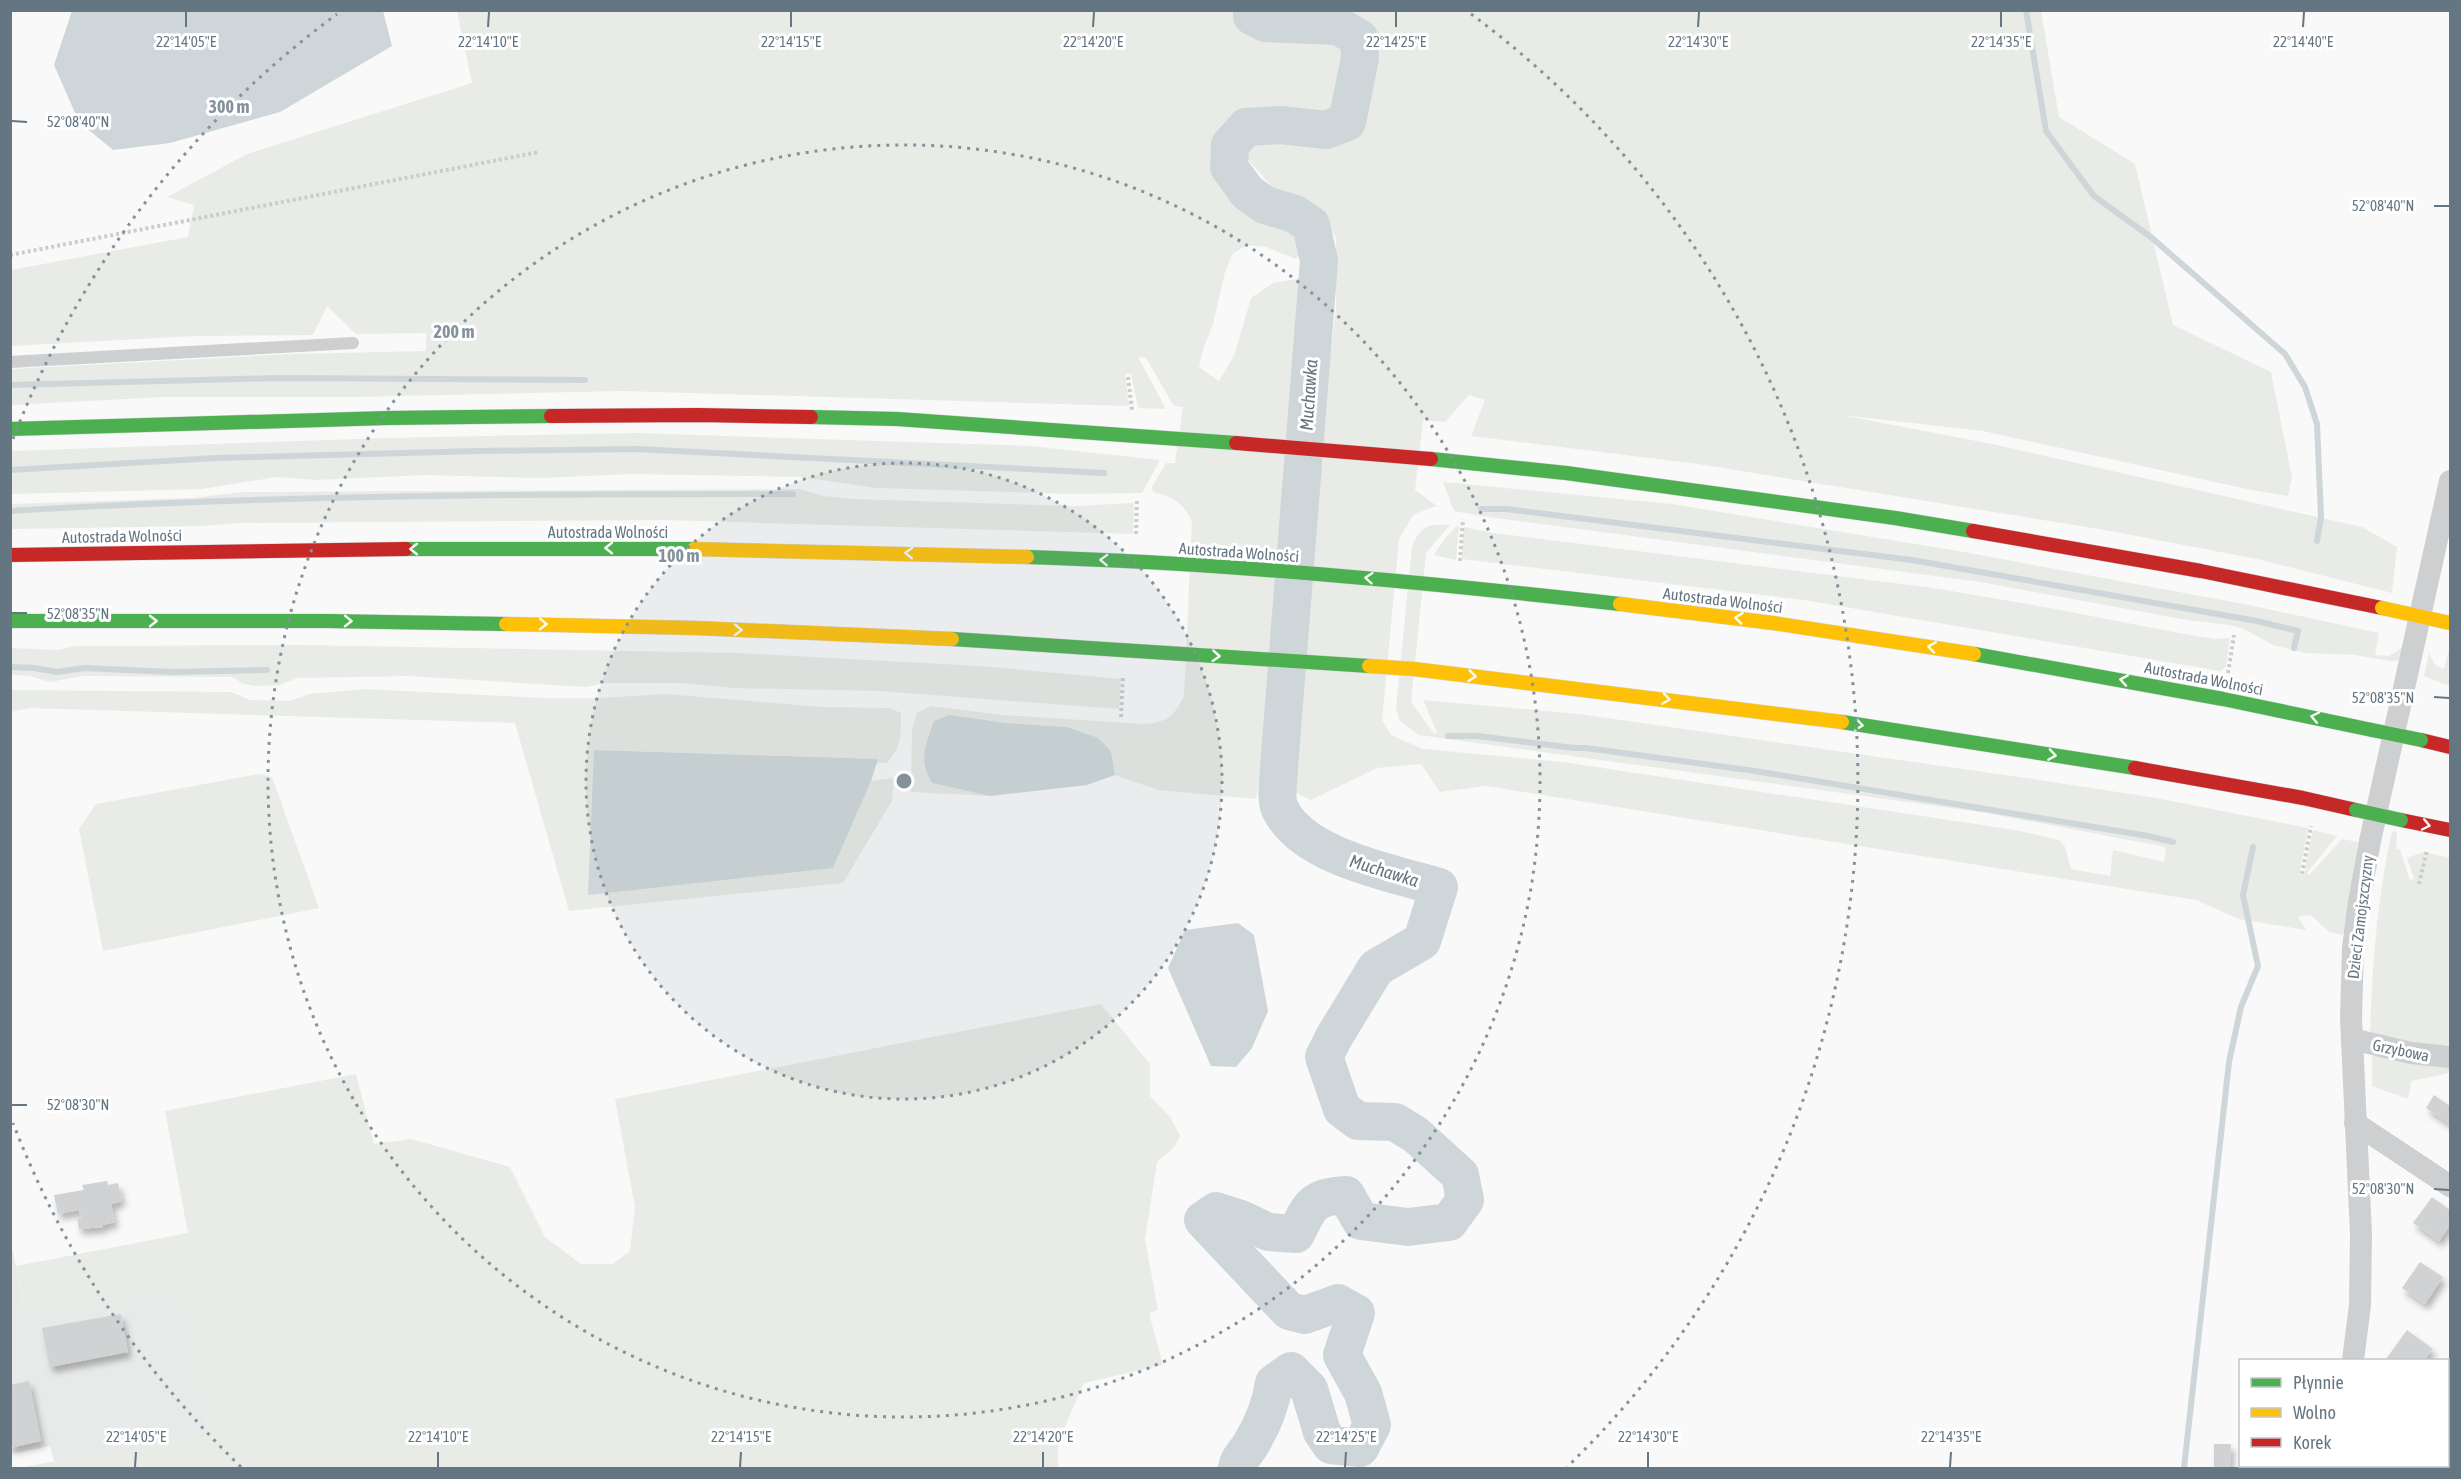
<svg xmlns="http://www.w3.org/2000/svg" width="2461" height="1479" font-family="'Asap Condensed',sans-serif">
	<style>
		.built { fill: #e8e9e9 }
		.green { fill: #e8ebe6 }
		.water { fill: #ced6d9 }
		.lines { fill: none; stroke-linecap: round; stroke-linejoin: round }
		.stream { stroke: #ced6d9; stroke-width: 6 }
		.river { stroke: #ced6d9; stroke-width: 38 }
		.building { fill: #d0d2d3; filter: url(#shadow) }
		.fast-casing { stroke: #d5d6d7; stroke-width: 15 }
		.slow-casing { stroke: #d5d6d7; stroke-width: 15 }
		.jam-casing { stroke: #d5d6d7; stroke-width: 15 }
		.path { stroke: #cbcccd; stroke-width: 4; stroke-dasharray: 3 3; stroke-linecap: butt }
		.lane { stroke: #cecfd0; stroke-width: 12 }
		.street { stroke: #cecfd0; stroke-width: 22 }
		.fast { stroke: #4caf50; stroke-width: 14 }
		.slow { stroke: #ffc107; stroke-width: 14 }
		.jam { stroke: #c62828; stroke-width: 14 }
		.fast-bridge-casing { stroke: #d5d6d7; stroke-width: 15; stroke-linecap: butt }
		.slow-bridge-casing { stroke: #d5d6d7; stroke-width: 15; stroke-linecap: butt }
		.fast-bridge { stroke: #4caf50; stroke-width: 14 }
		.slow-bridge { stroke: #ffc107; stroke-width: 14 }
		.oneway { stroke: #f6fbf6 }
		.ticks { fill: none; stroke: #657683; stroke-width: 2 }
		.ring { fill: none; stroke: #84929c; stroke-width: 3; stroke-dasharray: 3 6 }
		.labels { text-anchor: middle; stroke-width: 6; stroke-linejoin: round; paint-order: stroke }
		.street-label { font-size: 16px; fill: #657683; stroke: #fff }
		.water-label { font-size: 18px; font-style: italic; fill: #60757c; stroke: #fff }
		.ticks-label { font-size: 15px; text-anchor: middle; fill: #657683; stroke: #fff; stroke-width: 6; stroke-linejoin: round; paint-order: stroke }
		.centre { fill: #84929c; stroke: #fff; stroke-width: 3 }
		.ring-label { font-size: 18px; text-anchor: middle; font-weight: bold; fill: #84929c; stroke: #fff; stroke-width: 6; stroke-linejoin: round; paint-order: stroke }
	</style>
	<defs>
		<filter id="shadow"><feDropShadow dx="3.5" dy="6" stdDeviation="3" flood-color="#0004"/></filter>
	</defs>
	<rect width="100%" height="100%" fill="#f9f9f9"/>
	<!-- built -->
	<path class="built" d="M10,1237L26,1316L182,1295L207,1431L54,1462L50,1446L11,1454Z"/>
	<!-- green -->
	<g class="green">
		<path d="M457,11H1246V16L1258,32L1312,36L1346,43L1352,58L1342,104L1330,121C1310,118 1275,110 1256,113C1248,114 1222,129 1219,137C1198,187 1257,209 1293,228L1300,252L1296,259L1266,247L1247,245L1233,253L1225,272L1213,324L1204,346L1199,367L1219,381L1234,356L1251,298L1273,283L1304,278V315L1265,741L1256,799L1158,790L1115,775L1111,750L1067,727L1005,723L932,783L990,796L911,792L912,729L917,713L931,706L1003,715L1142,724C1166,723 1174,717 1184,696L1192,522C1184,503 1172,496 1153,492L1152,487L1166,463H1175L1183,407L1174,406L1146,358L1138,357L1166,409L1138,408L1131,374H1125L1129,406L623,391L352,397H164L11,405V369L293,354L426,351V333L356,334L327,306L313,335L194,336L11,346V270L188,237L194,205L167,197L247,154L472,83Z"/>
		<path d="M1262,11H2041L2059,117L2135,164L2173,325L2271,372L2292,477L2288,496L2251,490L1983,431L1841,415L1992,444L2362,527L2397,547L2392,593L2257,559L2105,530L1698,464L1471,436L1485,400L1469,395L1445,422L1423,420L1415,490L1437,506L1414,514L1399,539L1382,720L1391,735L1423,749L1563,762L2015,830L2059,840L2065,847L2071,869L2110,876L2113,850L2164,862L2166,847L1987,813L1419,735L1400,721L1396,709L1412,546C1422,525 1427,524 1450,525L1426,553L1411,702L1435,735L1437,732L1423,700L1579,714L2039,780L2156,798L2308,828L2299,875H2304L2313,830L2337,836L2307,873L2309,875L2342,839L2358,842L2346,929L2342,935L2329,932L2311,915L2298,917L2306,930L2239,919L2196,900L1486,786L1440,792L1421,764L1377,768L1311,800L1294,792L1315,490L1336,308V237L1319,214L1274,189L1239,149L1246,139L1276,135L1313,137L1340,132L1352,122L1361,110L1371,87L1372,58L1359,29L1334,15L1266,14Z"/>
		<path d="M637,433L1030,446L1160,460L1142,493L1071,494L876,488L802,477L631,474L541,478L426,475L316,480L277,477L202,489L11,494V451L388,438Z"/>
		<path d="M1443,482L1672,504L1964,552L2249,605L2379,633L2375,655L2389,656L2403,647L2400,660L2391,661L2355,655L2305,653L2273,645L2244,629L2230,625L2187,620L1980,582L1488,517L1454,511Z"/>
		<path d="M765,489H800L823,496L853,499L1075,506L1134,503L1133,534L665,520L238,523L201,526L11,529V504L192,498L244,492Z"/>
		<path d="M1457,526L1459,527L1456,560L1434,555L1445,538Z"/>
		<path d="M1464,527L1493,533L1934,588L2050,608L2179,633L2216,639L2230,638L2226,666L2220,671L1804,600L1462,559Z"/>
		<path d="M300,645L737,653L980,666L1121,679L1119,709L879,691L732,688L683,683H606L586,687L409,676L297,678L280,685L255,686L244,684L232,677L83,676L50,682L30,676L11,675V648L57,650L76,646Z"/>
		<path d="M2450,646V686L2424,676L2429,653L2435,665L2444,669Z"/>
		<path d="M365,689L544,698H600L666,694L822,707L890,708L901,713C901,736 902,746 887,763H876L877,759L594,750L833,868L871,781L894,778L892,801L843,883L569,911L515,723L29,708L11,712V690L231,692L250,700L289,701L310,694Z"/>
		<path d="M259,774L272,777L319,908L103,951L79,829L96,804Z"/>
		<path d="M2392,831L2397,832L2396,849L2400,850L2410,880L2414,879L2407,858L2424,852L2450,858V1044L2438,1047L2370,1037C2372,968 2377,899 2392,831Z"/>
		<path d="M1101,1004L1150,1064V1096L1171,1118L1180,1136L1174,1147L1157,1162L1145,1239L1158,1310L1149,1313L1163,1365L1084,1383L1058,1442V1468H20L207,1431L182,1296L26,1316L16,1266L188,1233L165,1111L356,1074L374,1144L411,1139L510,1167L545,1237L581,1264H613L630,1251L635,1207L615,1099Z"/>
		<path d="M2380,1054L2450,1063V1073L2411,1081L2408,1099L2372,1086V1056Z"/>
	</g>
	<!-- water -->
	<g class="water">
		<path d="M72,11H383L392,46L280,112L170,143L113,150L79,122L54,65Z"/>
		<path d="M949,715L1005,723L1067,727L1098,738L1111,751L1115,775L1087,785L990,796L932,783C918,760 926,744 934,721Z"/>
		<path d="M594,750L878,759L871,781L833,868L588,895Z"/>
		<path d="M1238,923L1254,935L1268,1011L1252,1048L1236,1067L1211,1066L1168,968L1185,930Z"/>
	</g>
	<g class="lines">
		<!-- stream -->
		<g class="stream">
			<path d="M2026,10L2046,131L2094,196L2152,238L2285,354L2305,387L2317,424L2321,517L2317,541"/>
			<path d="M10,385L278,378L585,380"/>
			<path d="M10,470L216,458L479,451L637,449L1104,473"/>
			<path d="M1481,509H1506L1912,560L2257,621L2298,631L2294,648"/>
			<path d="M10,511C271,495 532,494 793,494"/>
			<path d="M10,667L35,668L57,672L84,668L172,672L267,670"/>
			<path d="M1448,736H1477L1574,748H1586L1755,771L2148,836L2173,842"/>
			<path d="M2184,1468L2229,1062L2241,1007L2258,966L2243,895L2253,847"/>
		</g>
		<!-- river -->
		<path class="river" d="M1237,1468C1238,1459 1246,1453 1251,1444C1262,1426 1271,1404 1274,1383L1291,1371L1309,1389L1322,1432L1331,1445L1360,1448L1372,1425L1363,1393L1342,1355L1356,1313L1338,1303L1305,1315L1289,1311L1203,1220L1216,1211L1241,1219L1268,1232L1296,1234C1310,1205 1312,1197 1346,1195L1361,1221L1408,1227L1449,1222L1465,1200L1460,1175L1416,1135L1395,1122L1358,1121L1342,1109L1324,1057L1334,1037L1376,968L1422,941L1439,887C1392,873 1303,857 1280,809C1275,799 1279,778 1279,767L1319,261L1311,225L1295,214L1265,205L1247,192L1229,167L1230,145L1246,127L1281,125L1326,130L1347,122L1360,58L1359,38L1338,26L1265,23L1252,16V10"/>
	</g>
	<!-- building -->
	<g class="building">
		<path d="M2434,1095L2450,1106V1124L2426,1108Z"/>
		<path d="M107,1181L108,1185L118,1183L122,1201L111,1204L115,1222L103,1225V1227L79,1229L77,1219L81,1218L79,1210L58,1214L54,1195L84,1190L82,1185Z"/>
		<path d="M2432,1197L2450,1210V1225L2439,1241L2413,1223Z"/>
		<path d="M2420,1262L2443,1277L2425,1304L2402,1288Z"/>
		<path d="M121,1314L128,1352L50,1367L42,1328Z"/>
		<path d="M2407,1330L2433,1349L2424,1360H2388L2386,1359Z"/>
		<path d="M29,1381L41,1441L10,1448V1385Z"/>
		<path d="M2214,1444H2231L2230,1468H2214Z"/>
		<path d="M2381,1466H2415L2413,1468H2385Z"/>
	</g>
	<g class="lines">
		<!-- fast casing -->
		<g class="fast-casing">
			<g id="fast">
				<path d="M811,417L897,419L1236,443"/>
				<path d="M10,429L388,418L551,416"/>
				<path d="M1431,459L1566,473L1895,518L1973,531"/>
				<path d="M406,549H694"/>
				<path d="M1027,557C1225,563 1422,582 1620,604"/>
				<path d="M10,621H326L506,624"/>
				<path d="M952,639L1369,666"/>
				<path d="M1974,654L2223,699L2372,730"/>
				<path d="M1842,722L2135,768"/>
			</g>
		</g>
		<!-- slow casing -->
		<g class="slow-casing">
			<g id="slow">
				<path d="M694,549L1027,557"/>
				<path d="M1620,604L1773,623L1974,654"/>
				<path d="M506,624L696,628L952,639"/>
				<path d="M1369,666L1414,669L1842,722"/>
			</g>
		</g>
		<!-- jam casing -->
		<g class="jam-casing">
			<g id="jam">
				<path d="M551,416L698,415L811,417"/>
				<path d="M1236,443L1431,459"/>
				<path d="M1973,531L2201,571L2382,608"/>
				<path d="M10,555L406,549"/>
				<path d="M2421,740L2450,747"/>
				<path d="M2135,768L2303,798L2356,810"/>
				<path d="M2401,820L2450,830"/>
			</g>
		</g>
		<!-- path -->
		<g class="path">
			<path d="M10,255L539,152"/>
			<path d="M1128,377L1132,410"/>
			<path d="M1136,534L1137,499"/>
			<path d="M1460,561L1463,519"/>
			<path d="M2228,673L2234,635"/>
			<path d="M1121,717L1123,675"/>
			<path d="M2302,874L2311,826"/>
			<path d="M2419,884L2427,850"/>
		</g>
		<!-- lane -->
		<path class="lane" d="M10,362L353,343"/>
		<!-- street -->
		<g class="street">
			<path d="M2352,1039L2411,1053L2450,1057"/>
			<path d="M2355,1123L2450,1186"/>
			<path d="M2353,1360L2360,1305L2361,1234L2351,1018L2353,948L2358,908L2370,841L2450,481"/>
			<path d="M2341,1468V1466"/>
		</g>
		<!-- fast -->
		<use href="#fast" class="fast"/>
		<!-- slow -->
		<use href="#slow" class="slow"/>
		<!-- jam -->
		<use href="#jam" class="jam"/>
		<!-- fast-bridge casing -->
		<g class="fast-bridge-casing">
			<g id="fast-bridge">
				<path d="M2372,730L2421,740"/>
				<path d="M2356,810L2401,820"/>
			</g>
		</g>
		<!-- slow-bridge casing -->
		<g class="slow-bridge-casing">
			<path id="slow-bridge" d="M2382,608L2450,623"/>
		</g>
		<!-- fast-bridge -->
		<use href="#fast-bridge" class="fast-bridge"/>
		<!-- slow-bridge -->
		<use href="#slow-bridge" class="slow-bridge"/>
	</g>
	<!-- one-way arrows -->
	<defs><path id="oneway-chevron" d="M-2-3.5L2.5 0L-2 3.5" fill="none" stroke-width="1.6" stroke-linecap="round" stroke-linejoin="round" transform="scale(1.5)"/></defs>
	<g class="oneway">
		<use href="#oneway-chevron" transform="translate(609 548) rotate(180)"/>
		<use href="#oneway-chevron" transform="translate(414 549) rotate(180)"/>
		<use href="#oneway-chevron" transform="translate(909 553) rotate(-178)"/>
		<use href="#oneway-chevron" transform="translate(1104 560) rotate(-178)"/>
		<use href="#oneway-chevron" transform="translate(1369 578) rotate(-175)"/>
		<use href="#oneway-chevron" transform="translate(1739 618) rotate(-173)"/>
		<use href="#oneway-chevron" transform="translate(153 621)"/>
		<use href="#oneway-chevron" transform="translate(348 621) rotate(1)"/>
		<use href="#oneway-chevron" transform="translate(543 624) rotate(1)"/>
		<use href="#oneway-chevron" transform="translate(738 630) rotate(2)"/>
		<use href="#oneway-chevron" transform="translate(1932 647) rotate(-171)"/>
		<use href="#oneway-chevron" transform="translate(1216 656) rotate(4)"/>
		<use href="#oneway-chevron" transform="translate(1472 676) rotate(6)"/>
		<use href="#oneway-chevron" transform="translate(2124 680) rotate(-170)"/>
		<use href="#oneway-chevron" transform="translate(1666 699) rotate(8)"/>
		<use href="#oneway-chevron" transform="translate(2315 717) rotate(-168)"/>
		<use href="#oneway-chevron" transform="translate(1859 725) rotate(8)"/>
		<use href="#oneway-chevron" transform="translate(2052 755) rotate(9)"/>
		<use href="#oneway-chevron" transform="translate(2426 825) rotate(12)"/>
	</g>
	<!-- ticks -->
	<path class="ticks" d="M186,27V12M488,27L489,12M791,27V12M1093,27L1094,12M1396,27V12M1698,27L1699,12M2001,27V12M2303,27L2304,12M12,121L27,122M2434,206H2449M12,613H27M2434,697L2449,698M12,1105H27M2434,1189L2449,1190M135,1467L136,1452M438,1467V1452M740,1467L741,1452M1043,1467V1452M1345,1467L1346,1452M1648,1467V1452M1950,1467L1951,1452"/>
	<!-- distance rings -->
	<circle cx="904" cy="781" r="318" fill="#84929c" fill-opacity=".12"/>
	<g class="ring">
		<circle cx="904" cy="781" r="318"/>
		<circle cx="904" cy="781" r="636"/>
		<path d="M241 1467A954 954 0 0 1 13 1123M13 439A954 954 0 0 1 337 14M1471 14A954 954 0 0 1 1567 1467"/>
	</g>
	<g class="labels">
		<!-- street labels -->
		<g class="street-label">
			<text x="608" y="538">Autostrada Wolności</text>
			<text transform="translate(122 536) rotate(-1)" y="6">Autostrada Wolności</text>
			<text transform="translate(1239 552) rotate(4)" y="6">Autostrada Wolności</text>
			<text transform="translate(1723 600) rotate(7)" y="6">Autostrada Wolności</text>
			<text transform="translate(2204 678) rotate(11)" y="6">Autostrada Wolności</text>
			<text transform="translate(2360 917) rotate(-83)" y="6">Dzieci Zamojszczyzny</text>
			<text transform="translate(2401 1050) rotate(12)" y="6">Grzybowa</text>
		</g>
		<!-- water labels -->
		<g class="water-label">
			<text transform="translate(1309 395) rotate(-86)" y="6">Muchawka</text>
			<text transform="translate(1384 871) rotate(17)" y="6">Muchawka</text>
		</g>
	</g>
	<g class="ticks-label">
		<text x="186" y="47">22°14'05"E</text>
		<text x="488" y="47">22°14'10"E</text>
		<text x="791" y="47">22°14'15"E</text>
		<text x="1093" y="47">22°14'20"E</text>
		<text x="1396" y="47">22°14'25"E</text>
		<text x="1698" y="47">22°14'30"E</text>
		<text x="2001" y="47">22°14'35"E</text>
		<text x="2303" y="47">22°14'40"E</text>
		<text x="78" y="127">52°08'40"N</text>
		<text x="2383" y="211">52°08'40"N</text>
		<text x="78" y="619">52°08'35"N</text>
		<text x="2383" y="703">52°08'35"N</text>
		<text x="78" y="1110">52°08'30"N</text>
		<text x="2383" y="1194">52°08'30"N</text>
		<text x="136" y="1442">22°14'05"E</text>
		<text x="438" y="1442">22°14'10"E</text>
		<text x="741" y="1442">22°14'15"E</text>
		<text x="1043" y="1442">22°14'20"E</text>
		<text x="1346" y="1442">22°14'25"E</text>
		<text x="1648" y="1442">22°14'30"E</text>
		<text x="1951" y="1442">22°14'35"E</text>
	</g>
	<circle cx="904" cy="781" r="9" class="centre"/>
	<g class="ring-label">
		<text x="229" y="113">300 m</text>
		<text x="454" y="338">200 m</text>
		<text x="679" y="562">100 m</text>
	</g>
	<!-- border -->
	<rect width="2461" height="1479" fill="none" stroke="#657683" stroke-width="24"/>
	<!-- legend -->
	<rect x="2239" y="1359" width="210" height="108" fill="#ffffff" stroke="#c1c8cd" stroke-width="1.5"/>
	<rect x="2251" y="1378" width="30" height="9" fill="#4caf50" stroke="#c1c8cd" stroke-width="1.5"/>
	<text x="2293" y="1389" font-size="18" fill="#657683">Płynnie</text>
	<rect x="2251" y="1408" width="30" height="9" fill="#ffc107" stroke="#c1c8cd" stroke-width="1.5"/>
	<text x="2293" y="1419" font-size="18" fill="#657683">Wolno</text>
	<rect x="2251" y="1438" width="30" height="9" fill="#c62828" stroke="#c1c8cd" stroke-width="1.5"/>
	<text x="2293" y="1449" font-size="18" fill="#657683">Korek</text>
</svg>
